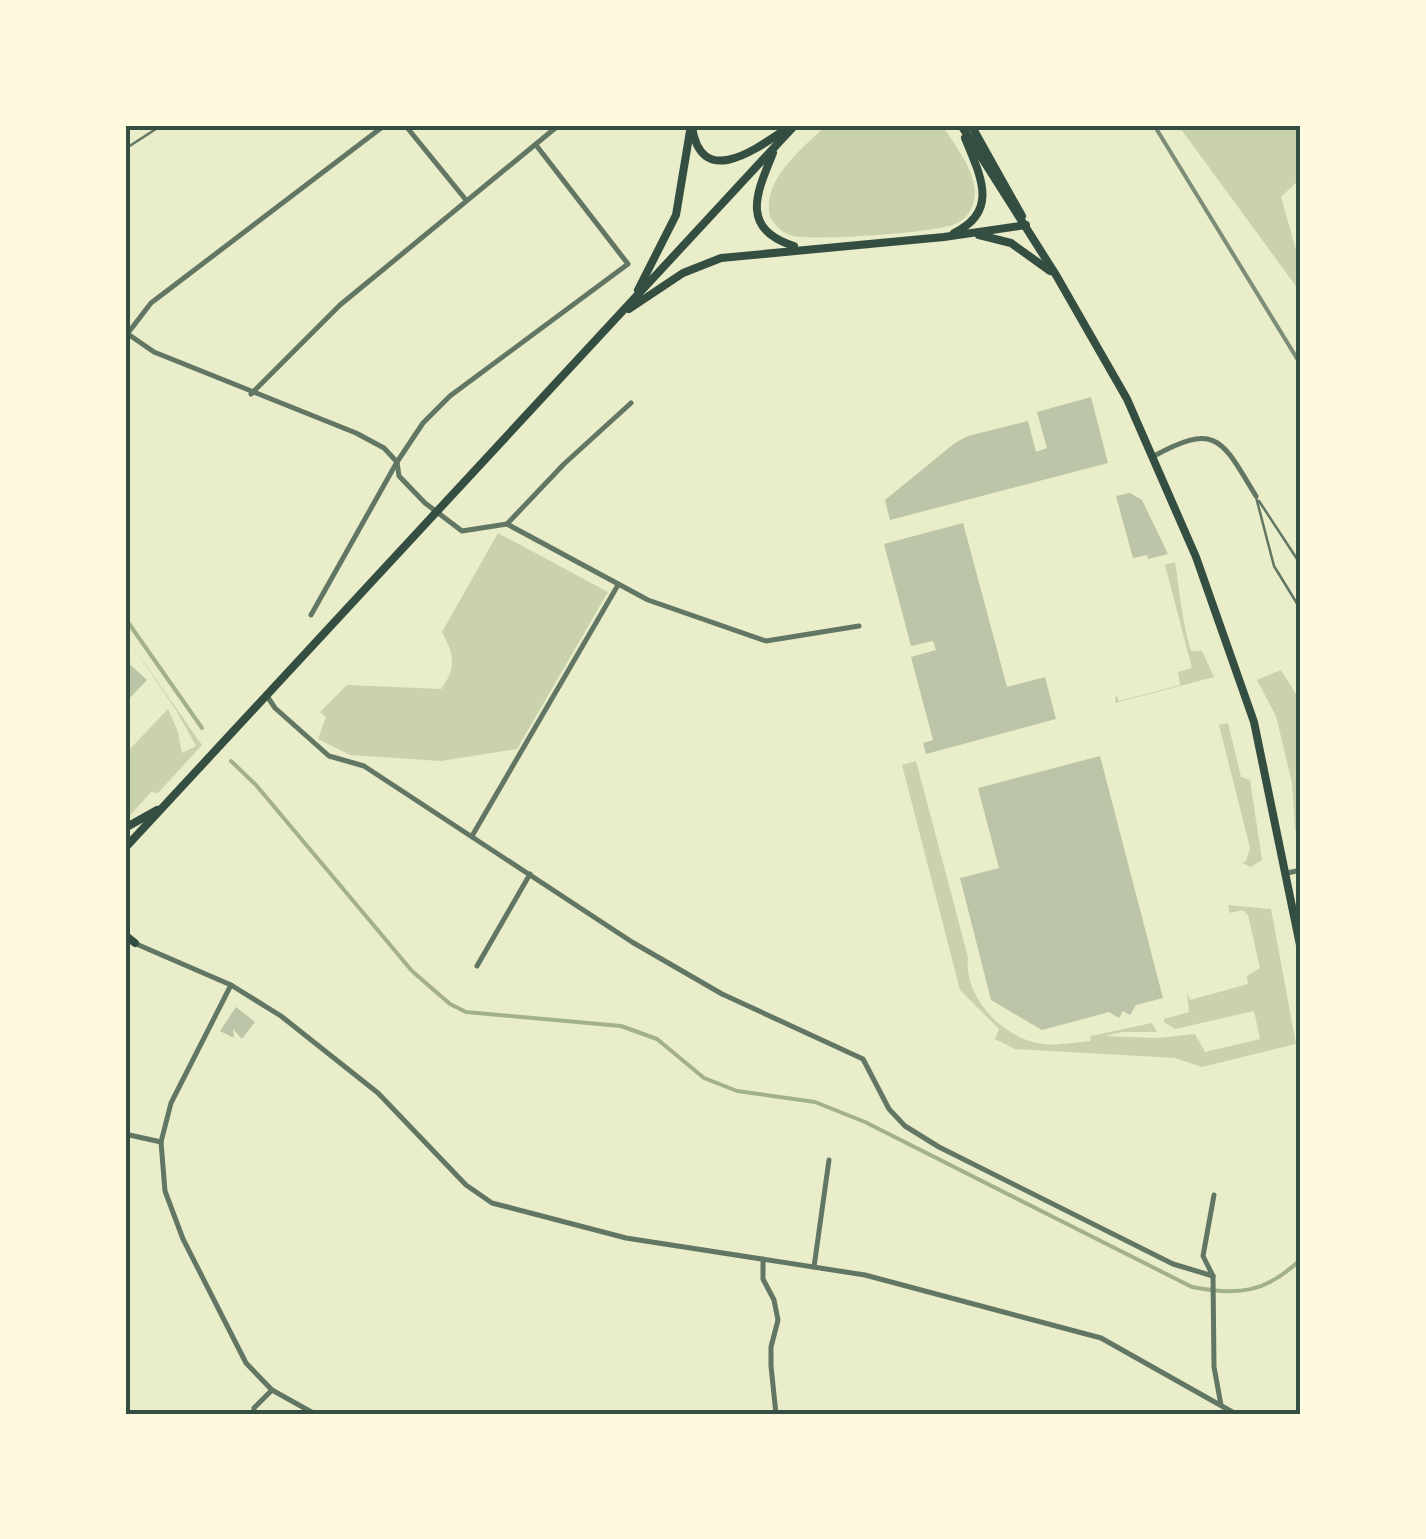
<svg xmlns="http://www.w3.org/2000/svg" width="1426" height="1539" font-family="Helvetica,sans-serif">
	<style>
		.green { fill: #cad2ad }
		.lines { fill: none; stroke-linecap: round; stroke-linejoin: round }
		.stream { stroke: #a3b18a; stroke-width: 4 }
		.building { fill: #bcc5a7 }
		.service { stroke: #617663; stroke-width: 2.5 }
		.minor { stroke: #617663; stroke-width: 5 }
		.primary { stroke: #344e41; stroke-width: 8 }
		.rail { stroke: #7c8e77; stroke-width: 4 }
		.neatline { fill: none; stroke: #344e41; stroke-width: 4 }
	</style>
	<rect width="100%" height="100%" fill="#e9edc9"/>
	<!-- green -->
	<g class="green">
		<path d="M826,125H942C956,148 985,180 971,209C968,216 962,221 955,224C934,233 814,241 793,236C782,233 776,226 770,217C761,179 803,149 826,125Z"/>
		<path d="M1178,125H1301V178L1281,197L1301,267V293Z"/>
		<path d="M498,533L608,592L517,749L441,761L350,755L318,739L326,717L320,712L347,685L441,689C457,668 454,654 442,632Z"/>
		<path d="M1175,562C1180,593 1182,622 1191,651H1202L1214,677L1115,703L1116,694L1119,701L1180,685L1178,672L1192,668L1165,565Z"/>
		<path d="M125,635L202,745L158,793L151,792L125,821V746L130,749L168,709L178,732L182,753L196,746L176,710Z"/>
		<path d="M1281,670L1301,702V837L1295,830L1292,783L1276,716L1257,680Z"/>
		<path d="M1228,723L1241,777L1250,780L1262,860L1251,867L1242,863L1246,861L1250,848L1219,725Z"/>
		<path d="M916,761L968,957C963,997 1003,1039 1043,1044C1058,1046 1076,1042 1090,1041L1091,1036L1152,1023L1157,1032H1122L1105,1036L1157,1038L1195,1034L1205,1052L1260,1039L1254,1011L1175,1029L1164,1022V1019L1189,1012L1187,992L1190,1000L1248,984L1247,976L1260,968L1248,915L1243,910L1230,913L1228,905L1271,909L1296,1044L1202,1067L1175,1058L1015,1049L995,1039L999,1029L960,990L902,765Z"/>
	</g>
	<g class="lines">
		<!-- stream -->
		<g class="stream">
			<path d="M125,618L202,728"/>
			<path d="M231,761L256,785L412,971L450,1004L466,1012L621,1026L657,1039L704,1078L737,1091L815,1102L865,1122L1192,1287C1238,1296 1266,1293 1301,1259"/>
		</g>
	</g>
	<!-- building -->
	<g class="building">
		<path d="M1091,397L1108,463L890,520L885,500L955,443L968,436L1028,421L1036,452L1047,448L1037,412Z"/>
		<path d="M1130,493L1142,500L1168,554L1148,559L1147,555L1133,558L1116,496Z"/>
		<path d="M963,523L1007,687L1045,677L1056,719L926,754L923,743L933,740L911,657L936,650L933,641L911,646L884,544Z"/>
		<path d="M125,660L147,680L125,703Z"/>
		<path d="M1100,756L1163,998L1136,1005L1130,1015L1123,1011L1119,1018L1109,1012L1042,1030L991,1000L960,878L999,868L978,788Z"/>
		<path d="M236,1007L255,1022L242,1039L233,1029L234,1038L220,1031Z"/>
	</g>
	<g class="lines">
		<!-- service -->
		<g class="service">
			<path d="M125,149L162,125"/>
			<path d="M1256,497L1274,566L1301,610"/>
			<path d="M1259,501L1301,565"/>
		</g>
		<!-- minor -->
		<g class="minor">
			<path d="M405,125L466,200"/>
			<path d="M125,332L154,352L356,433L384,448L397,462L399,476L425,503L462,531L507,524L648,600L766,641L859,626"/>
			<path d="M128,333L151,303L385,125"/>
			<path d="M251,394L340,305L559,125"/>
			<path d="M1154,456C1218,421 1222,441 1256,496"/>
			<path d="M507,524L564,464L631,403"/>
			<path d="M311,615L397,462L423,423L450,396L628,264L536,145"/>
			<path d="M267,696L275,708L329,756L364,766L632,942L722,994L863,1059L889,1109L905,1126L939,1147L1173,1264L1213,1276"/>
			<path d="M472,836L618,585"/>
			<path d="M1287,873L1301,870"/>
			<path d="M134,943L231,985L281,1016L378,1093L466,1185L492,1203L626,1238L865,1275L1101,1338L1236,1414"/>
			<path d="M477,966L530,874"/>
			<path d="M231,985L171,1103L161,1142L165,1191L183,1239L246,1363L272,1390L315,1414"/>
			<path d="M125,1134L161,1142"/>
			<path d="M1214,1195L1203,1256L1213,1276L1214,1367L1221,1405"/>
			<path d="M763,1259V1279L774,1300L778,1320L771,1347V1366L776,1414"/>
			<path d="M814,1267L829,1160"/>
			<path d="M254,1414V1408L272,1390"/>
		</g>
		<!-- primary -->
		<g class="primary">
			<path d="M961,125L1056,275L1127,399L1196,557L1254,722L1301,950"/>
			<path d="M971,125L1022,216"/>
			<path d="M692,127C702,192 760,146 789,127"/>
			<path d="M773,153C757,192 739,229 794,246"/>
			<path d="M954,233C1000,211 980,175 965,138"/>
			<path d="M979,235L1011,243L1050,271"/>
			<path d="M638,290L676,215L691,125"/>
			<path d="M629,309L683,273L721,258L944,237L1026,225"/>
			<path d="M125,828L157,810"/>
			<path d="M125,848L795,125"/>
			<path d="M125,935L135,943"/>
		</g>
		<!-- rail -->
		<path class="rail" d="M1154,125L1301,365"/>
	</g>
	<!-- border -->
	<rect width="1426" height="1539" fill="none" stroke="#fefae0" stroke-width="255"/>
	<rect x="128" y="128" width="1170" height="1284" class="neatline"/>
</svg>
